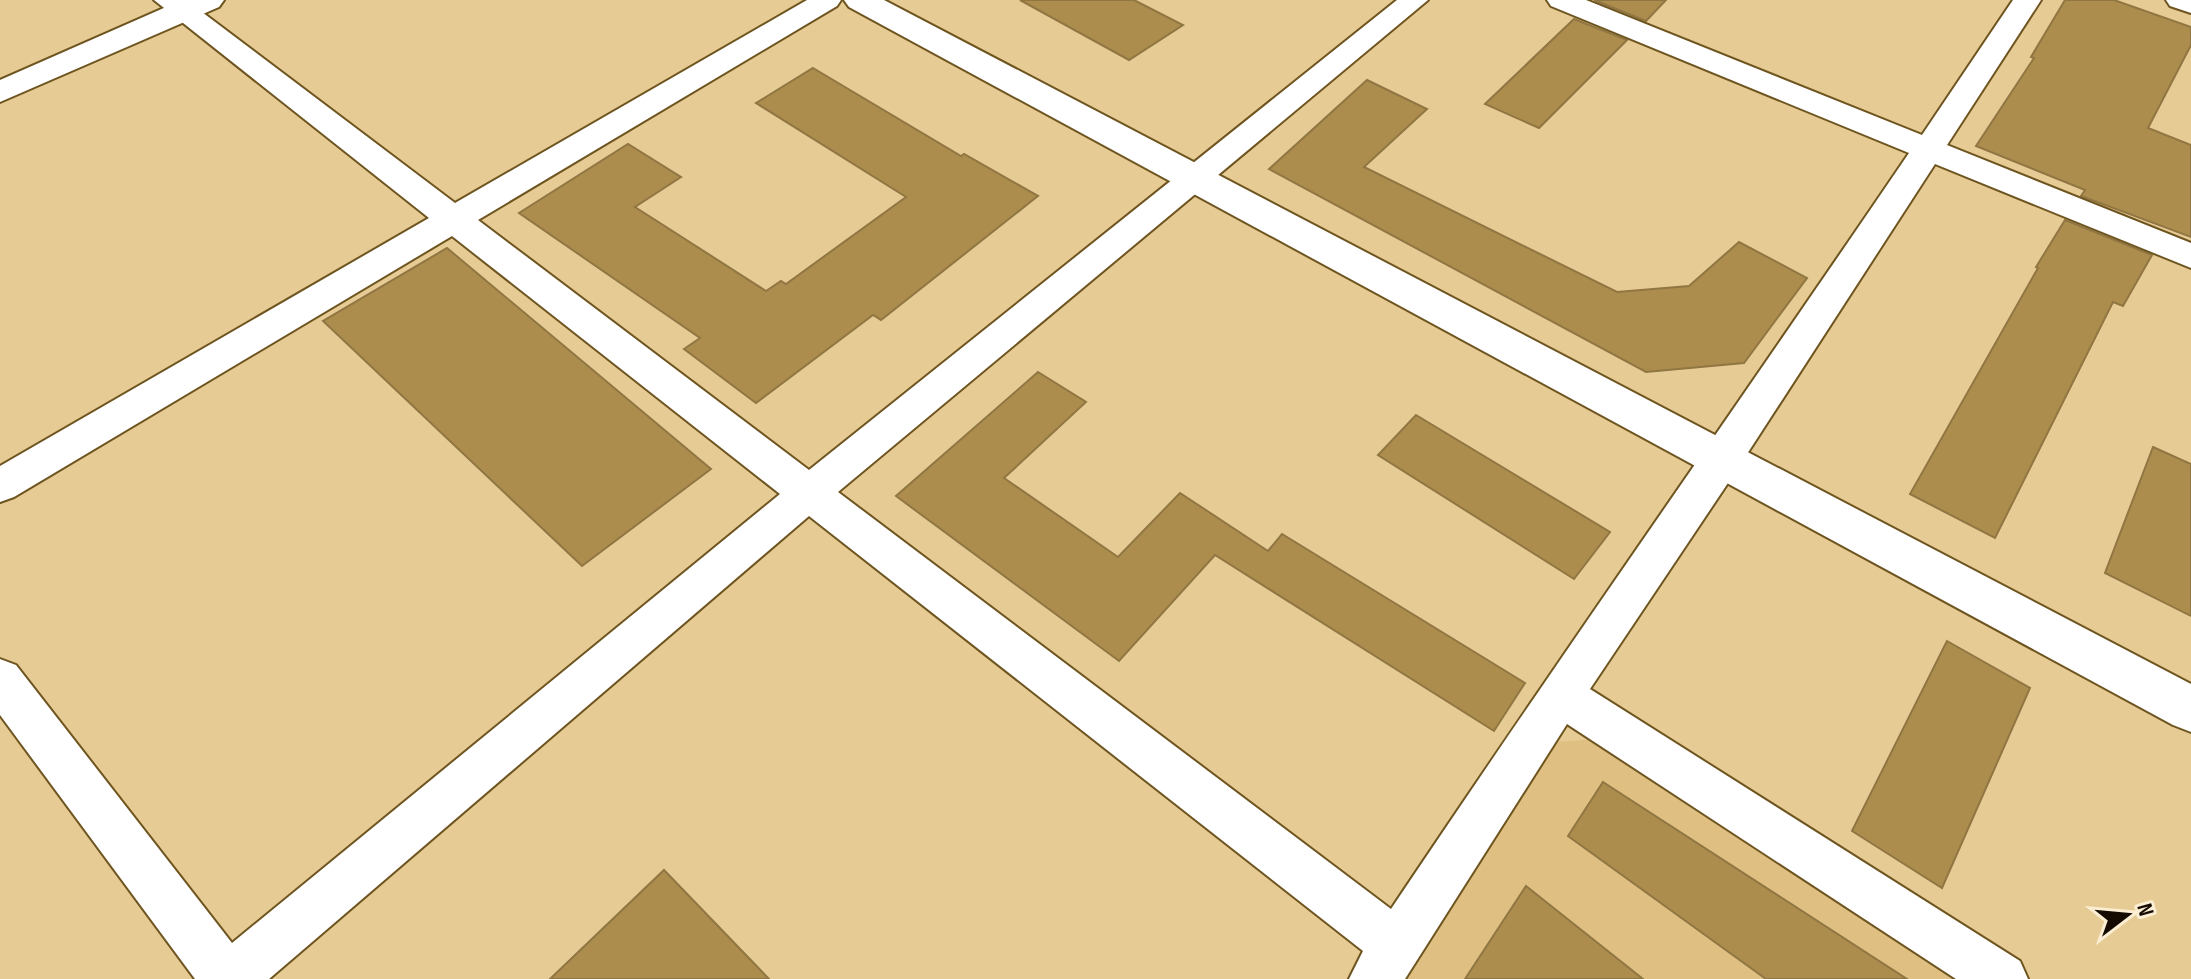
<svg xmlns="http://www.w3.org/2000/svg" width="2191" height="979" font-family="'Sofia Sans Condensed',sans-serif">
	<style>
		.built { fill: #dfc082 }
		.building { fill: #ad8d4d; stroke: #907642; stroke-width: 2 }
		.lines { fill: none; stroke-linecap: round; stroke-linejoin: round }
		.street-casing { stroke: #6e5520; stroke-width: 4 }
		.secondary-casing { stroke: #6e5520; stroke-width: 4 }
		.street { fill: #fff; fill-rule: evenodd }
		.secondary { fill: #fff; fill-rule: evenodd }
	</style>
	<rect width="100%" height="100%" fill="#e7cb95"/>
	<!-- built -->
	<path class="built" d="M1598,739L1963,979H1398L1556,742Z"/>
	<!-- building -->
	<g class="building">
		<path d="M1020,0H1134L1183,25L1129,60Z"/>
		<path d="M1594,0H1666L1646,21Z"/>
		<path d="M2065,0H2114L2191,27V45L2148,128L2191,145V237L2081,196L2085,190L1976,146L2034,58L2031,57Z"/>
		<path d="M1574,19L1627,40L1539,128L1485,104Z"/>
		<path d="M813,68L961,156L964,154L1038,196L881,320L873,315L756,403L684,349L700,338L519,213L628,144L681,177L635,207L766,291L781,281L786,284L906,197L756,103Z"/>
		<path d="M1367,80L1427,109L1364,167L1617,292L1689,286L1739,242L1807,278L1744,363L1646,372L1269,169Z"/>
		<path d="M2065,220L2152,255L2123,306L2113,302L1995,538L1910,494L2038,268L2036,267Z"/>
		<path d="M447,248L711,469L582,566L323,321Z"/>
		<path d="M1038,372L1086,402L1004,478L1118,557L1180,493L1268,551L1282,534L1525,683L1494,731L1215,555L1119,661L896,496Z"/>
		<path d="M1416,415L1610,532L1574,579L1378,455Z"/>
		<path d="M2153,447L2191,464V616L2105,573Z"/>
		<path d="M1947,641L2030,688L1942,888L1852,831Z"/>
		<path d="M1603,782L1907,979H1766L1568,836Z"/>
		<path d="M664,870L769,979H550Z"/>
		<path d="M1526,886L1643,979H1465Z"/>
	</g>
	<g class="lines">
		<!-- street casing -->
		<g class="street-casing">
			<g id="street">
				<path d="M154,0H186L455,203L807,0H841L837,6L478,220L809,470L1397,0H1428L838,492L1391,909C1561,655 1737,406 1909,153L1551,6L1547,0H1586L1922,135L2013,0H2041L1947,145L2191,243V268L1935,164L1736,471L1590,689L2020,961L2028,979H1956L1567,724L1405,979H1349L1363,951L809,516L269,979H195L0,715V659L16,665L232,943L780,494L452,236L14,497L0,502V466L429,218Z"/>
				<path d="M2166,0H2191V13L2170,6Z"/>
			</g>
		</g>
		<!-- secondary casing -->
		<g class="secondary-casing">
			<g id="secondary">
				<path d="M182,0H224L219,7L0,102V80Z"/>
				<path d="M844,0H884L2191,684V732L2173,725L849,7Z"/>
			</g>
		</g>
		<!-- street -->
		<use href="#street" class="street"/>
		<!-- secondary -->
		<use href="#secondary" class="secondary"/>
	</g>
	<!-- north arrow -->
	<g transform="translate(2127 915) rotate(74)" stroke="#fceed3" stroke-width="6" paint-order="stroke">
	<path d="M0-6L14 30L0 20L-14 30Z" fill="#140a00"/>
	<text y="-12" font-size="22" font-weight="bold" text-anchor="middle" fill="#140a00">N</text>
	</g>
</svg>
